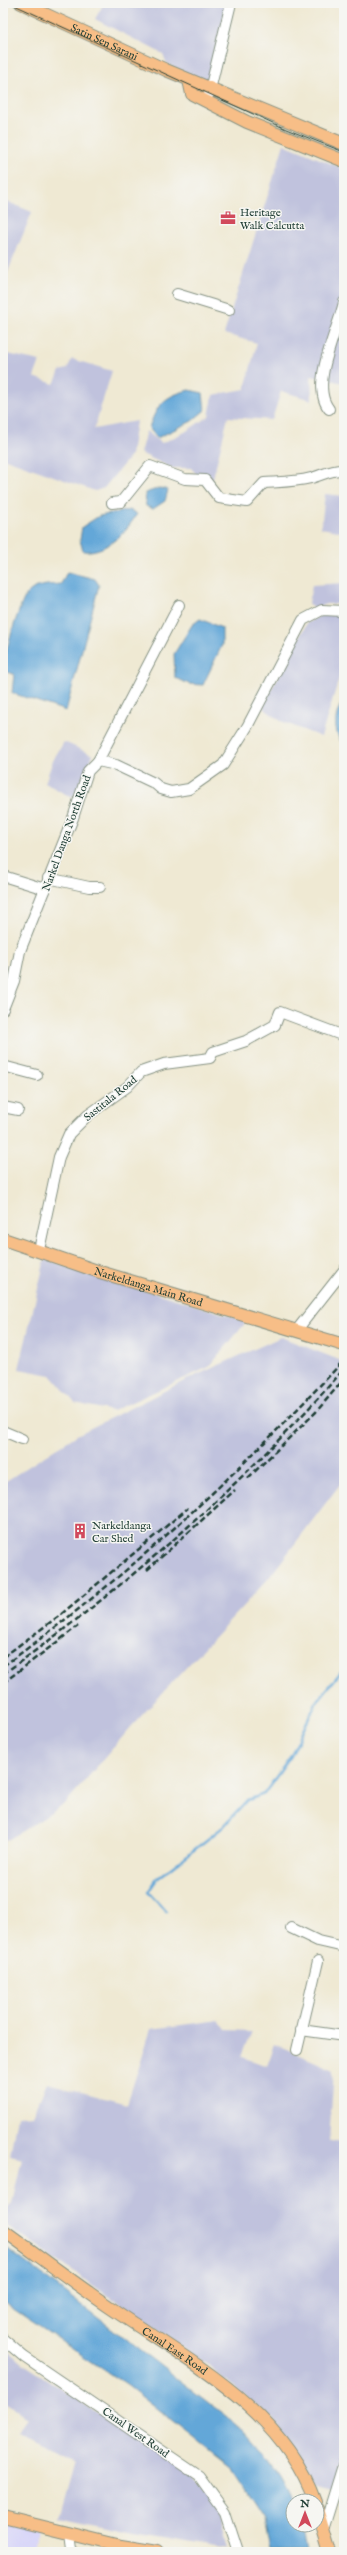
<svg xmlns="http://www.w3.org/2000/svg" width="347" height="2555" font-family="'IM FELL English',serif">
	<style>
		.built { fill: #d9d7f8 }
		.industrial { fill: #c0c2dd }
		.water { fill: #63a7d8; stroke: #417286 }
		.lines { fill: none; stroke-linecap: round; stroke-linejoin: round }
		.stream { stroke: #63a7d8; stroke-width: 2.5 }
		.minor-casing { stroke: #879384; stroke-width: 12 }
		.major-casing { stroke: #879384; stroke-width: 14 }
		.minor { stroke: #fff; stroke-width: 10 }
		.major { stroke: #f7be87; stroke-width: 12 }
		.tram { stroke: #1f3d34; stroke-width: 1 }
		.rail { stroke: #1f3d34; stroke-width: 2.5; stroke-dasharray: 6 3; stroke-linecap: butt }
		.labels { text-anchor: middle; stroke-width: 3; stroke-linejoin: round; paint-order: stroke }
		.street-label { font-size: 11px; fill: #1f3d34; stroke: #f6f6f2 }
		.poi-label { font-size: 11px; fill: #1f3d34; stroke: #f6f6f2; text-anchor: start }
	</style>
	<rect width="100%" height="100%" fill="#f6f6f2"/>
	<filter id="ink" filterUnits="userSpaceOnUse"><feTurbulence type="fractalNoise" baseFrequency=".025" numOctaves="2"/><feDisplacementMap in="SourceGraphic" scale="8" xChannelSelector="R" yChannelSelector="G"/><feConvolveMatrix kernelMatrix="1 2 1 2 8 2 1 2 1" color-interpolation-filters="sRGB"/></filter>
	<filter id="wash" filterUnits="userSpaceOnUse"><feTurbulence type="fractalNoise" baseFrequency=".012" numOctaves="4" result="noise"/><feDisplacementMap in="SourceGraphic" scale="16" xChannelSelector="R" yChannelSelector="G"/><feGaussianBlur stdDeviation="0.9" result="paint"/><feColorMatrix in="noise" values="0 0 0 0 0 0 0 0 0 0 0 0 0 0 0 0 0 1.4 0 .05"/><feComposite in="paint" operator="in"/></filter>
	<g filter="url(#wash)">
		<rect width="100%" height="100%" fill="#efe9d3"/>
		<!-- built -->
		<path class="built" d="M3,2521L41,2529L32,2549L35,2552H3Z"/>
		<!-- industrial -->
		<g class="industrial">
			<path d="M104,3H228L207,84L167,64L163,54L95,19Z"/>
			<path d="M284,144L344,169V383L311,376L312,400L281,391L272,420L228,417L211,486L205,484L191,468H172L140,453L146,431L162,443L185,432L209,416L213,395L245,389L257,343L224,334Z"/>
			<path d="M3,200L32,212L3,284Z"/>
			<path d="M3,353L40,361L34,377L54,384L60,371L67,369L72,359L112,371L94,429L136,421L131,455L104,488L95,491L3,458Z"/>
			<path d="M325,494L344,496V532L321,528Z"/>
			<path d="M344,583V604H326L313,609L309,603L312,585Z"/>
			<path d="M344,614V662L321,737L281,721L262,707L307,623L321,615Z"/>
			<path d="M64,742L93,755L73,798L45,783L53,760Z"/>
			<path d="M45,1259L247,1321L209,1367L112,1411L75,1403L51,1375L19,1369Z"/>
			<path d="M281,1337L344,1362V1479L268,1579L131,1727L64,1805L3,1843V1483L77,1435L186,1380Z"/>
			<path d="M219,2020L226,2030L252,2031L242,2057L267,2066L275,2044L334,2070L329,2142L344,2139V2440L331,2489L312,2484L273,2419L205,2363L3,2223V2213L12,2204L22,2158L10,2155L17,2116L33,2115L47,2083L127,2104L151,2029Z"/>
			<path d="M3,2346L24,2364L192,2476L217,2509L228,2550L134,2534L59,2518L75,2460L18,2433L27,2417L3,2401Z"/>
		</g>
		<!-- water -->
		<g class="water">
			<path d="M189,390L203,393L205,410L192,421L157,438L149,428C157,404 165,396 189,390Z"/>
			<path d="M160,488L168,490L165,501L153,509L146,506L145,493Z"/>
			<path d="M130,510L137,514C125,533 107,553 83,551L80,540L82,527L99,516Z"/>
			<path d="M67,572L95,579L99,585L66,711L12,693L14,674L3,671C3,658 19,604 27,594C35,584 50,585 61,584Z"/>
			<path d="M200,619L222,628V645L203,685L189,684L175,678L174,654L192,625Z"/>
			<path d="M344,700V745C332,732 334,713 344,700Z"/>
			<path d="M3,2245L244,2430C269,2458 293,2485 293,2525H300L301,2528L306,2552H271L265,2519L231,2467L128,2386L3,2302Z"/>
		</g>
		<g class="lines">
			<!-- stream -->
			<path class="stream" d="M166,1912L148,1892L157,1879L223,1827L248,1800L264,1794L291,1756L316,1703L344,1668"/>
		</g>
	</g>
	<g filter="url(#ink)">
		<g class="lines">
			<!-- minor casing -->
			<g class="minor-casing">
				<g id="minor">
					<path d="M209,94L231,3"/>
					<path d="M177,294L229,310"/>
					<path d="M329,409C309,384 338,331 344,302"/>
					<path d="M112,503L121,502L150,466L185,479L205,480L219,498L247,502L264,483C280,482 296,482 311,478C323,475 331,469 344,470"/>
					<path d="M98,761L179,605"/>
					<path d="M3,876L45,889"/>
					<path d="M48,878L89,887H100"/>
					<path d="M3,1009L14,981L20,951L73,818L88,771L98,761L116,765L154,783L161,789L171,792L189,789L223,765L247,727L303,620L322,610L344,611"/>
					<path d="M3,1066L37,1075"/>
					<path d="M3,1107L18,1110"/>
					<path d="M39,1250L59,1157L69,1134L88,1115L127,1087L141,1072L164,1064L210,1058L213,1052L246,1041L275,1025L280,1012L344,1036"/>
					<path d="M296,1331L344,1270"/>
					<path d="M3,1431L22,1439"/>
					<path d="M291,1928L318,1941L344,1947"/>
					<path d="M301,2030L344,2036"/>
					<path d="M297,2050L318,1961"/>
					<path d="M3,2339L24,2357L199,2476L225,2512L238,2552"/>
					<path d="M323,2530L344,2462"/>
					<path d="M70,2534L72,2549L75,2552"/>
				</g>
			</g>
			<!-- major casing -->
			<g class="major-casing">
				<g id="major">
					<path id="s1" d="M21,3L166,70L344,144"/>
					<path d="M189,80L192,94L247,122L344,161"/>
					<path id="s2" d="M3,1239L100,1272L344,1345"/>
					<path id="s3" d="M3,2230C39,2256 74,2283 111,2308C187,2360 283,2409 315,2501"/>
					<path d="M317,2509L330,2552"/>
					<path d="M3,2517L121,2546L158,2552"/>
				</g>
			</g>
			<!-- minor -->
			<use href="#minor" class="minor"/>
			<!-- major -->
			<use href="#major" class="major"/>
			<!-- tram -->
			<path class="tram" d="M10,3L286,129L344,152"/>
			<!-- rail -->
			<g class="rail">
				<path d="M248,1478L316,1412L344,1379"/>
				<path d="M147,1570L235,1490"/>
				<path d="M3,1657L59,1616L188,1508"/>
				<path d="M3,1666C128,1577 240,1472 344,1360"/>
				<path d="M3,1674C127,1586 244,1484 344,1369"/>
				<path d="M3,1683L78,1626"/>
				<path d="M3,1832L6,1830"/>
			</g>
		</g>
	</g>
	<!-- icons -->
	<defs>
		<g id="office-bare" transform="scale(1.2)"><path d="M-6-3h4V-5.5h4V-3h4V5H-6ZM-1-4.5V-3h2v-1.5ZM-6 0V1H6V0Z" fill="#d1495b" stroke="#f6f6f2" stroke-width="2.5" paint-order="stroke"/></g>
		<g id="building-bare" transform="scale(1.2)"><path d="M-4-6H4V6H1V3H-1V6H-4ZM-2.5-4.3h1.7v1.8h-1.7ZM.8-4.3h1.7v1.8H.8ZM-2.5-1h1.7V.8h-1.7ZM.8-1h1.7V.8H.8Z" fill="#d1495b" stroke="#f6f6f2" stroke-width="2.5" paint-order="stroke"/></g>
	</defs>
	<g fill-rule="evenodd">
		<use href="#office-bare" x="228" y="218"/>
		<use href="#building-bare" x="80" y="1531"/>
	</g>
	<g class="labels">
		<!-- street labels -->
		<g class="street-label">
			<text dy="4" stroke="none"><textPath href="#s1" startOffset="92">Satin Sen Sarani</textPath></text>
			<text transform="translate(66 833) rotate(-70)" y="4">Narkel Danga North Road</text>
			<text transform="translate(110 1098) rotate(-39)" y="4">Sastitala Road</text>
			<text dy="4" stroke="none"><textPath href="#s2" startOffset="153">Narkeldanga Main Road</textPath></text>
			<text dy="4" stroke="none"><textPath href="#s3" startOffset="210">Canal East Road</textPath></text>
			<text transform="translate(136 2432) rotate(35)" y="4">Canal West Road</text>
		</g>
		<!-- poi labels -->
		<g class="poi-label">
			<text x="240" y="216">Heritage<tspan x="240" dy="13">Walk Calcutta</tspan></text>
			<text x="92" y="1529">Narkeldanga<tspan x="92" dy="13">Car Shed</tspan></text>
		</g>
	</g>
	<!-- margin -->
	<rect width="347" height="2555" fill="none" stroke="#f6f6f2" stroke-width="16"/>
	<!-- north arrow -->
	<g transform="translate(305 2513)"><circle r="19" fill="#f6f6f2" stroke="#a0aca6"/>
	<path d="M0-3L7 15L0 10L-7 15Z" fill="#d1495b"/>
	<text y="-6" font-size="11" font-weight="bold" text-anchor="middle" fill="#1f3d34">N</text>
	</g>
</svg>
